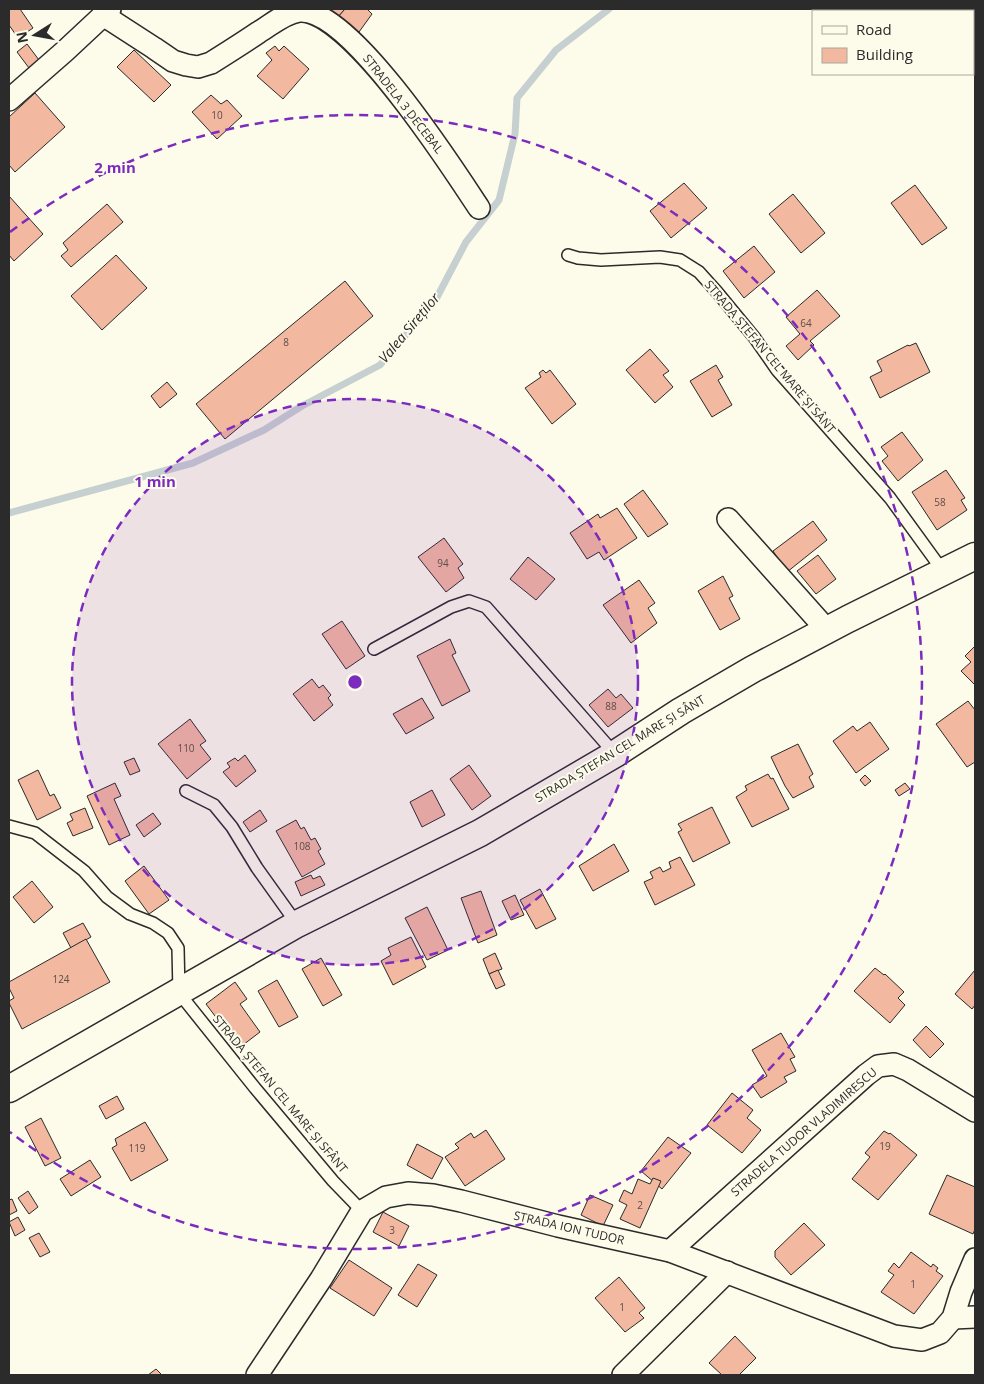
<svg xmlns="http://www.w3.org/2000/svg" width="984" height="1384" font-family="'Open Sans',sans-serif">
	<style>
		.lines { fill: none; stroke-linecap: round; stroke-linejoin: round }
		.stream { stroke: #c7d0d0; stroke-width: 7 }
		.building { fill: #f2b8a0; stroke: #2b2b2b }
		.service-casing { stroke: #2b2b2b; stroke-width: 14 }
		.minor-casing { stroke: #2b2b2b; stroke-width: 24 }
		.tertiary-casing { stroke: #2b2b2b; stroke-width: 29 }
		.service { stroke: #fdfbea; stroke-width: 11 }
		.minor { stroke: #fdfbea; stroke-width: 21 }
		.tertiary { stroke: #fdfbea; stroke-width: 26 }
		.ring { fill: none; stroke: #7b2cbf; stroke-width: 2.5; stroke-dasharray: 9 6 }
		.labels { text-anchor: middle; stroke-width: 4; stroke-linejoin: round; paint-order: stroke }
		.number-label { font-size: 10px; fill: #5d4e48 }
		.street-label { font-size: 12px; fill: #2b2b2b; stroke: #fdfbea }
		.water-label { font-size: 14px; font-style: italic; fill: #2b2b2b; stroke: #fdfbea }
		.centre { fill: #7b2cbf; stroke: #fdfbea; stroke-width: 2.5 }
		.ring-label { font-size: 15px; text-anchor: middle; font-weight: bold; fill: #7b2cbf; stroke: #fdfbea; stroke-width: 4; stroke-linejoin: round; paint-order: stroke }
	</style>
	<rect width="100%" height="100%" fill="#fdfbea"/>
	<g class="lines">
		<!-- stream -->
		<path class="stream" d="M9,513L193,463L264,430L302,406L380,365L435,301L466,242L499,200L515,134L517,98L556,50L609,9"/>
	</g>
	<!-- building -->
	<g class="building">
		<path d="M9,9H20L33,28L18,38L9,25Z"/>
		<path d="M329,9H345L338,17Z"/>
		<path d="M345,9H367L372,14L359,32L338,17Z"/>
		<path d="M27,44L39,60L29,68L17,52Z"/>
		<path d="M275,46L279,51L284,46L309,69L283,99L257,76L272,60L266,53Z"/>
		<path d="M134,50L171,85L154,102L117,67Z"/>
		<path d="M35,93L65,127L15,172L9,165V117Z"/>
		<path d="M211,95L221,104L227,100L242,116L217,139L192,112Z"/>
		<path d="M684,183L707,208L671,238L650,211Z"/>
		<path d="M915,185L947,228L922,245L891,203Z"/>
		<path d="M793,194L825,233L801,253L769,214Z"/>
		<path d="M9,196L43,234L14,261L9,255Z"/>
		<path d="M107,204L123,222L71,267L61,256L68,250L63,243Z"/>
		<path d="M754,246L775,272L744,298L723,271Z"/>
		<path d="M116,255L147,288L102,330L71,296Z"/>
		<path d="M345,281L373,316L225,439L196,404Z"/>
		<path d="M817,290L840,316L810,341L814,345L798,360L786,346L800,334L786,317Z"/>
		<path d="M916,343L930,372L880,398L870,377L882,371L877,361L908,345L909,346Z"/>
		<path d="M650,349L669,371L663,375L673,387L655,403L626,370Z"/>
		<path d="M716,365L723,377L718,380L732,405L712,417L690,381Z"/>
		<path d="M543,370L546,373L550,370L576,404L552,424L525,388L541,377L539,373Z"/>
		<path d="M167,382L177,394L160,408L151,396Z"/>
		<path d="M902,432L923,460L898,481L882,461L888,456L881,447Z"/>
		<path d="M946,470L965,498L961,500L967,510L937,530L912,492Z"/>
		<path d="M643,490L668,524L648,537L624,504Z"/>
		<path d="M617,508L637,538L604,560L599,552L587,559L570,533L598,514L600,518Z"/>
		<path d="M813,521L827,540L787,572L773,551Z"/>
		<path d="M444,538L463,564L458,568L464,578L446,592L418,557Z"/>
		<path d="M818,555L836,579L816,594L797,571Z"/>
		<path d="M528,557L555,579L536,600L510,579Z"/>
		<path d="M723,576L733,596L729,598L740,619L720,630L698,591Z"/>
		<path d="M639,580L655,603L648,608L657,623L631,643L603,605Z"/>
		<path d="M342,621L365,656L346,669L322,634Z"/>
		<path d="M450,639L456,653L452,655L470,691L442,706L417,656Z"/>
		<path d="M975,646V685L961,671L971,662L965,656Z"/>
		<path d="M312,679L319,688L323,685L331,695L328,698L333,705L314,721L293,694Z"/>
		<path d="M608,689L616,698L621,694L633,708L608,727L589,705Z"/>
		<path d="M422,698L434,718L406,734L393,714Z"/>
		<path d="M968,701L975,710V762L967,767L936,724Z"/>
		<path d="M190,719L206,741L200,745L211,759L187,779L158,744Z"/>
		<path d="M870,722L889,749L856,773L833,741L853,726L857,731Z"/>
		<path d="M798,744L813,774L809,777L814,787L793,798L785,786L771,757Z"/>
		<path d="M245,755L256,771L236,787L223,772L230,767L227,763L235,758L238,761Z"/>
		<path d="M134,758L140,771L130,775L124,762Z"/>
		<path d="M469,765L491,796L472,810L450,779Z"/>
		<path d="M38,770L50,796L54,794L61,808L37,820L18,780Z"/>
		<path d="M768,774L771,779L773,778L789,809L752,827L736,797L747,790L745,786Z"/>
		<path d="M865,775L871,781L865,786L860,780Z"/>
		<path d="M115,783L121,796L114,799L130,835L109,845L87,796Z"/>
		<path d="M905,783L910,789L899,796L895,790Z"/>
		<path d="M432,790L445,815L422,827L410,802Z"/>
		<path d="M712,807L730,843L693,862L678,832L682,830L678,824Z"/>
		<path d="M85,808L93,828L73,836L67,823L73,820L70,814Z"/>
		<path d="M260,810L267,821L250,832L243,822Z"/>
		<path d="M153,813L161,824L144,837L136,825Z"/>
		<path d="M296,820L301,829L304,827L311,840L315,838L321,849L318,851L325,864L302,877L276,831Z"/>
		<path d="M614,844L629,871L593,891L579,866Z"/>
		<path d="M680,857L695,885L655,905L644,882L653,878L650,872L660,867L663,872L671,868L669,862Z"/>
		<path d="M144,866L169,900L149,914L125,881Z"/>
		<path d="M311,875L313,879L320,876L325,885L301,896L295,882Z"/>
		<path d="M32,881L53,907L34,923L13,897Z"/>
		<path d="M540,889L556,919L536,929L520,900Z"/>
		<path d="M481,891L497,935L478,943L461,898Z"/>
		<path d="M515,895L524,915L511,920L502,901Z"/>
		<path d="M427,907L448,950L427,960L405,918Z"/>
		<path d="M83,923L91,937L71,948L63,933Z"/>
		<path d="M411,937L426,967L393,985L381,961L391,955L388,948Z"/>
		<path d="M86,939L110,982L22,1029L9,1003V1001L14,998L9,988V982Z"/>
		<path d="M495,953L502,969L489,974L483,959Z"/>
		<path d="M321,958L342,995L323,1006L302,969Z"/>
		<path d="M875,968L884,975L885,974L904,992L898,998L905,1005L890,1023L854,991Z"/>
		<path d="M498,970L505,985L496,989L489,974Z"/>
		<path d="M975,970V1005L972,1009L955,994Z"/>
		<path d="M277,980L298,1017L279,1027L258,991Z"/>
		<path d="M235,982L247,999L240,1004L260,1032L239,1048L206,1004Z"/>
		<path d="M926,1026L944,1044L930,1058L913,1040Z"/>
		<path d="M781,1033L795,1057L790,1059L796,1071L784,1077L787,1082L761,1098L752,1085L767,1076L752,1050Z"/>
		<path d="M732,1093L753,1110L747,1118L761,1130L742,1153L707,1125Z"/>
		<path d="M117,1096L124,1109L106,1119L99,1106Z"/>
		<path d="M41,1118L61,1158L45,1166L25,1127Z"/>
		<path d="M145,1122L168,1160L131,1181L112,1148L117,1145L115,1139Z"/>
		<path d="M486,1130L505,1159L465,1186L445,1157L459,1148L455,1144L471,1133L474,1138Z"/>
		<path d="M884,1131L889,1134L890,1133L917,1155L878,1200L852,1179L870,1157L865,1153Z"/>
		<path d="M668,1137L691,1153L662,1189L641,1171Z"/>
		<path d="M417,1144L443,1158L432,1179L407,1165Z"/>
		<path d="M90,1160L101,1177L71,1196L60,1179Z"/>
		<path d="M947,1175L975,1187V1229L973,1234L929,1214Z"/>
		<path d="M653,1178L661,1181L640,1228L620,1219L627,1205L619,1201L624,1190L632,1194L638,1179L650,1184Z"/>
		<path d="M28,1191L38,1207L29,1214L18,1198Z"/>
		<path d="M590,1195L613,1205L603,1226L581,1215Z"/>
		<path d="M12,1199L17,1211L9,1215V1200Z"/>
		<path d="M383,1212L409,1226L399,1246L373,1232Z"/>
		<path d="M18,1217L25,1230L15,1236L9,1222Z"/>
		<path d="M804,1223L825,1245L791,1275L775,1257V1251Z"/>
		<path d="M39,1233L50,1252L40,1257L29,1238Z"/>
		<path d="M911,1252L931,1267L933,1264L938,1268L936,1271L943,1276L914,1314L881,1292L894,1275L888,1271L894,1263L899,1268Z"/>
		<path d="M349,1260L392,1288L374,1316L330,1288Z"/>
		<path d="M418,1264L437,1275L417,1307L398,1295Z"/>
		<path d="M619,1277L645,1308L639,1313L644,1318L625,1332L595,1298Z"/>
		<path d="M735,1336L756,1358L739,1375H722L709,1363Z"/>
		<path d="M156,1369L162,1375H148Z"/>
	</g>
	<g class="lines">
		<!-- service casing -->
		<g class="service-casing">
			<g id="service">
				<path d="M568,255L578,258L601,260L660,257L680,260L699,272L717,292L754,337L777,370L890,498L943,571"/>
				<path d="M374,649L451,607L469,601L486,607L615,754"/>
				<path d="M186,791L214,805L232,827L257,868L297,924"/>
				<path d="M9,826L35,833L84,871L107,897L130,914L153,923L168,933L178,948L179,993L255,1088L333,1181L362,1211"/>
			</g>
		</g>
		<!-- minor casing -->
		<g class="minor-casing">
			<g id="minor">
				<path d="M103,15L154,48L173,61L186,65L198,67L211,63C227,53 243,43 259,32C271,25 284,13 299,11C349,7 452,167 479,208"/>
				<path d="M9,100L65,51L110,9"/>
				<path d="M728,519L827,630"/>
				<path d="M670,1251L866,1075L878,1066L894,1064L908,1070L975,1111"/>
				<path d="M953,1318L975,1317"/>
				<path d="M257,1375L321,1279L362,1211L386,1197L408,1193L433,1195L461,1201L558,1226L670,1251L894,1336L922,1340L940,1333L953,1318L961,1292L975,1259"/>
				<path d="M623,1375L727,1272"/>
			</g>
		</g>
		<!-- tertiary casing -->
		<g class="tertiary-casing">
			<path id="tertiary" d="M9,1089L297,924L480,833L615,754L681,711L753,669L848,619L975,556"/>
		</g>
		<!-- service -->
		<use href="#service" class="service"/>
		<!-- minor -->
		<use href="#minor" class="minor"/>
		<!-- tertiary -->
		<use href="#tertiary" class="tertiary"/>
	</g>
	<!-- distance rings -->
	<circle cx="355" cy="682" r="283" fill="#7b2cbf" fill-opacity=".12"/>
	<g class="ring">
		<circle cx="355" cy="682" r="283"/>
		<path d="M10 232A567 567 0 1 1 10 1132"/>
	</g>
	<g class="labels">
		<!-- number labels -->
		<g class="number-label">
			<text x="217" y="119">10</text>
			<text x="806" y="327">64</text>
			<text x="286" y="346">8</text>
			<text x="940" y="506">58</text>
			<text x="443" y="567">94</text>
			<text x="611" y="710">88</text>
			<text x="186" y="752">110</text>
			<text x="302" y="850">108</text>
			<text x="61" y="983">124</text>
			<text x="885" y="1150">19</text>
			<text x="137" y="1152">119</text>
			<text x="640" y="1209">2</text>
			<text x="392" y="1234">3</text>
			<text x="913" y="1288">1</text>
			<text x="622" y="1311">1</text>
		</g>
		<!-- street labels -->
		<g class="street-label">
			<text transform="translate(403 104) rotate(52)" y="4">STRADELA 3 DECEBAL</text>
			<text transform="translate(770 357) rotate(50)" y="4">STRADA ȘTEFAN CEL MARE ȘI SÂNT</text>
			<text transform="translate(620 749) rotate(-31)" y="4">STRADA ȘTEFAN CEL MARE ȘI SÂNT</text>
			<text transform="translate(280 1094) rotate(50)" y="4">STRADA ȘTEFAN CEL MARE ȘI SFÂNT</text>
			<text transform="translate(804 1132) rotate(-41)" y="4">STRADELA TUDOR VLADIMIRESCU</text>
			<text transform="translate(569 1228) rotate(13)" y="4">STRADA ION TUDOR</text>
		</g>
		<!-- water labels -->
		<g class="water-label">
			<text transform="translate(409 328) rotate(-50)" y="5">Valea Sireților</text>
		</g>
	</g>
	<circle cx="355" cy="682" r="8" class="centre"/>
	<g class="ring-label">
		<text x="115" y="173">2 min</text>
		<text x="155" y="487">1 min</text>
	</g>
	<!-- border -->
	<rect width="984" height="1384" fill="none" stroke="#2b2b2b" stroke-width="20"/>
	<!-- legend -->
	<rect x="812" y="10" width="162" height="65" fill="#fdfbea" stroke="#a9a89e"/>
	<rect x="822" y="26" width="25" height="8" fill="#fdfbea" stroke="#a9a89e"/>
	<text x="856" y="35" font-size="15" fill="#2b2b2b">Road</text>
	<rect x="822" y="48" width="25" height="15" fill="#f2b8a0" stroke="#a9a89e"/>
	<text x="856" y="60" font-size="15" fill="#2b2b2b">Building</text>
	<!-- north arrow -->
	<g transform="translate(35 35) rotate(259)" stroke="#fdfbea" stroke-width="4" paint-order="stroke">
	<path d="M0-4L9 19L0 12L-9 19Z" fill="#2b2b2b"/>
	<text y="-8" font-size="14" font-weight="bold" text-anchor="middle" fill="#2b2b2b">N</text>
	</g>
</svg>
